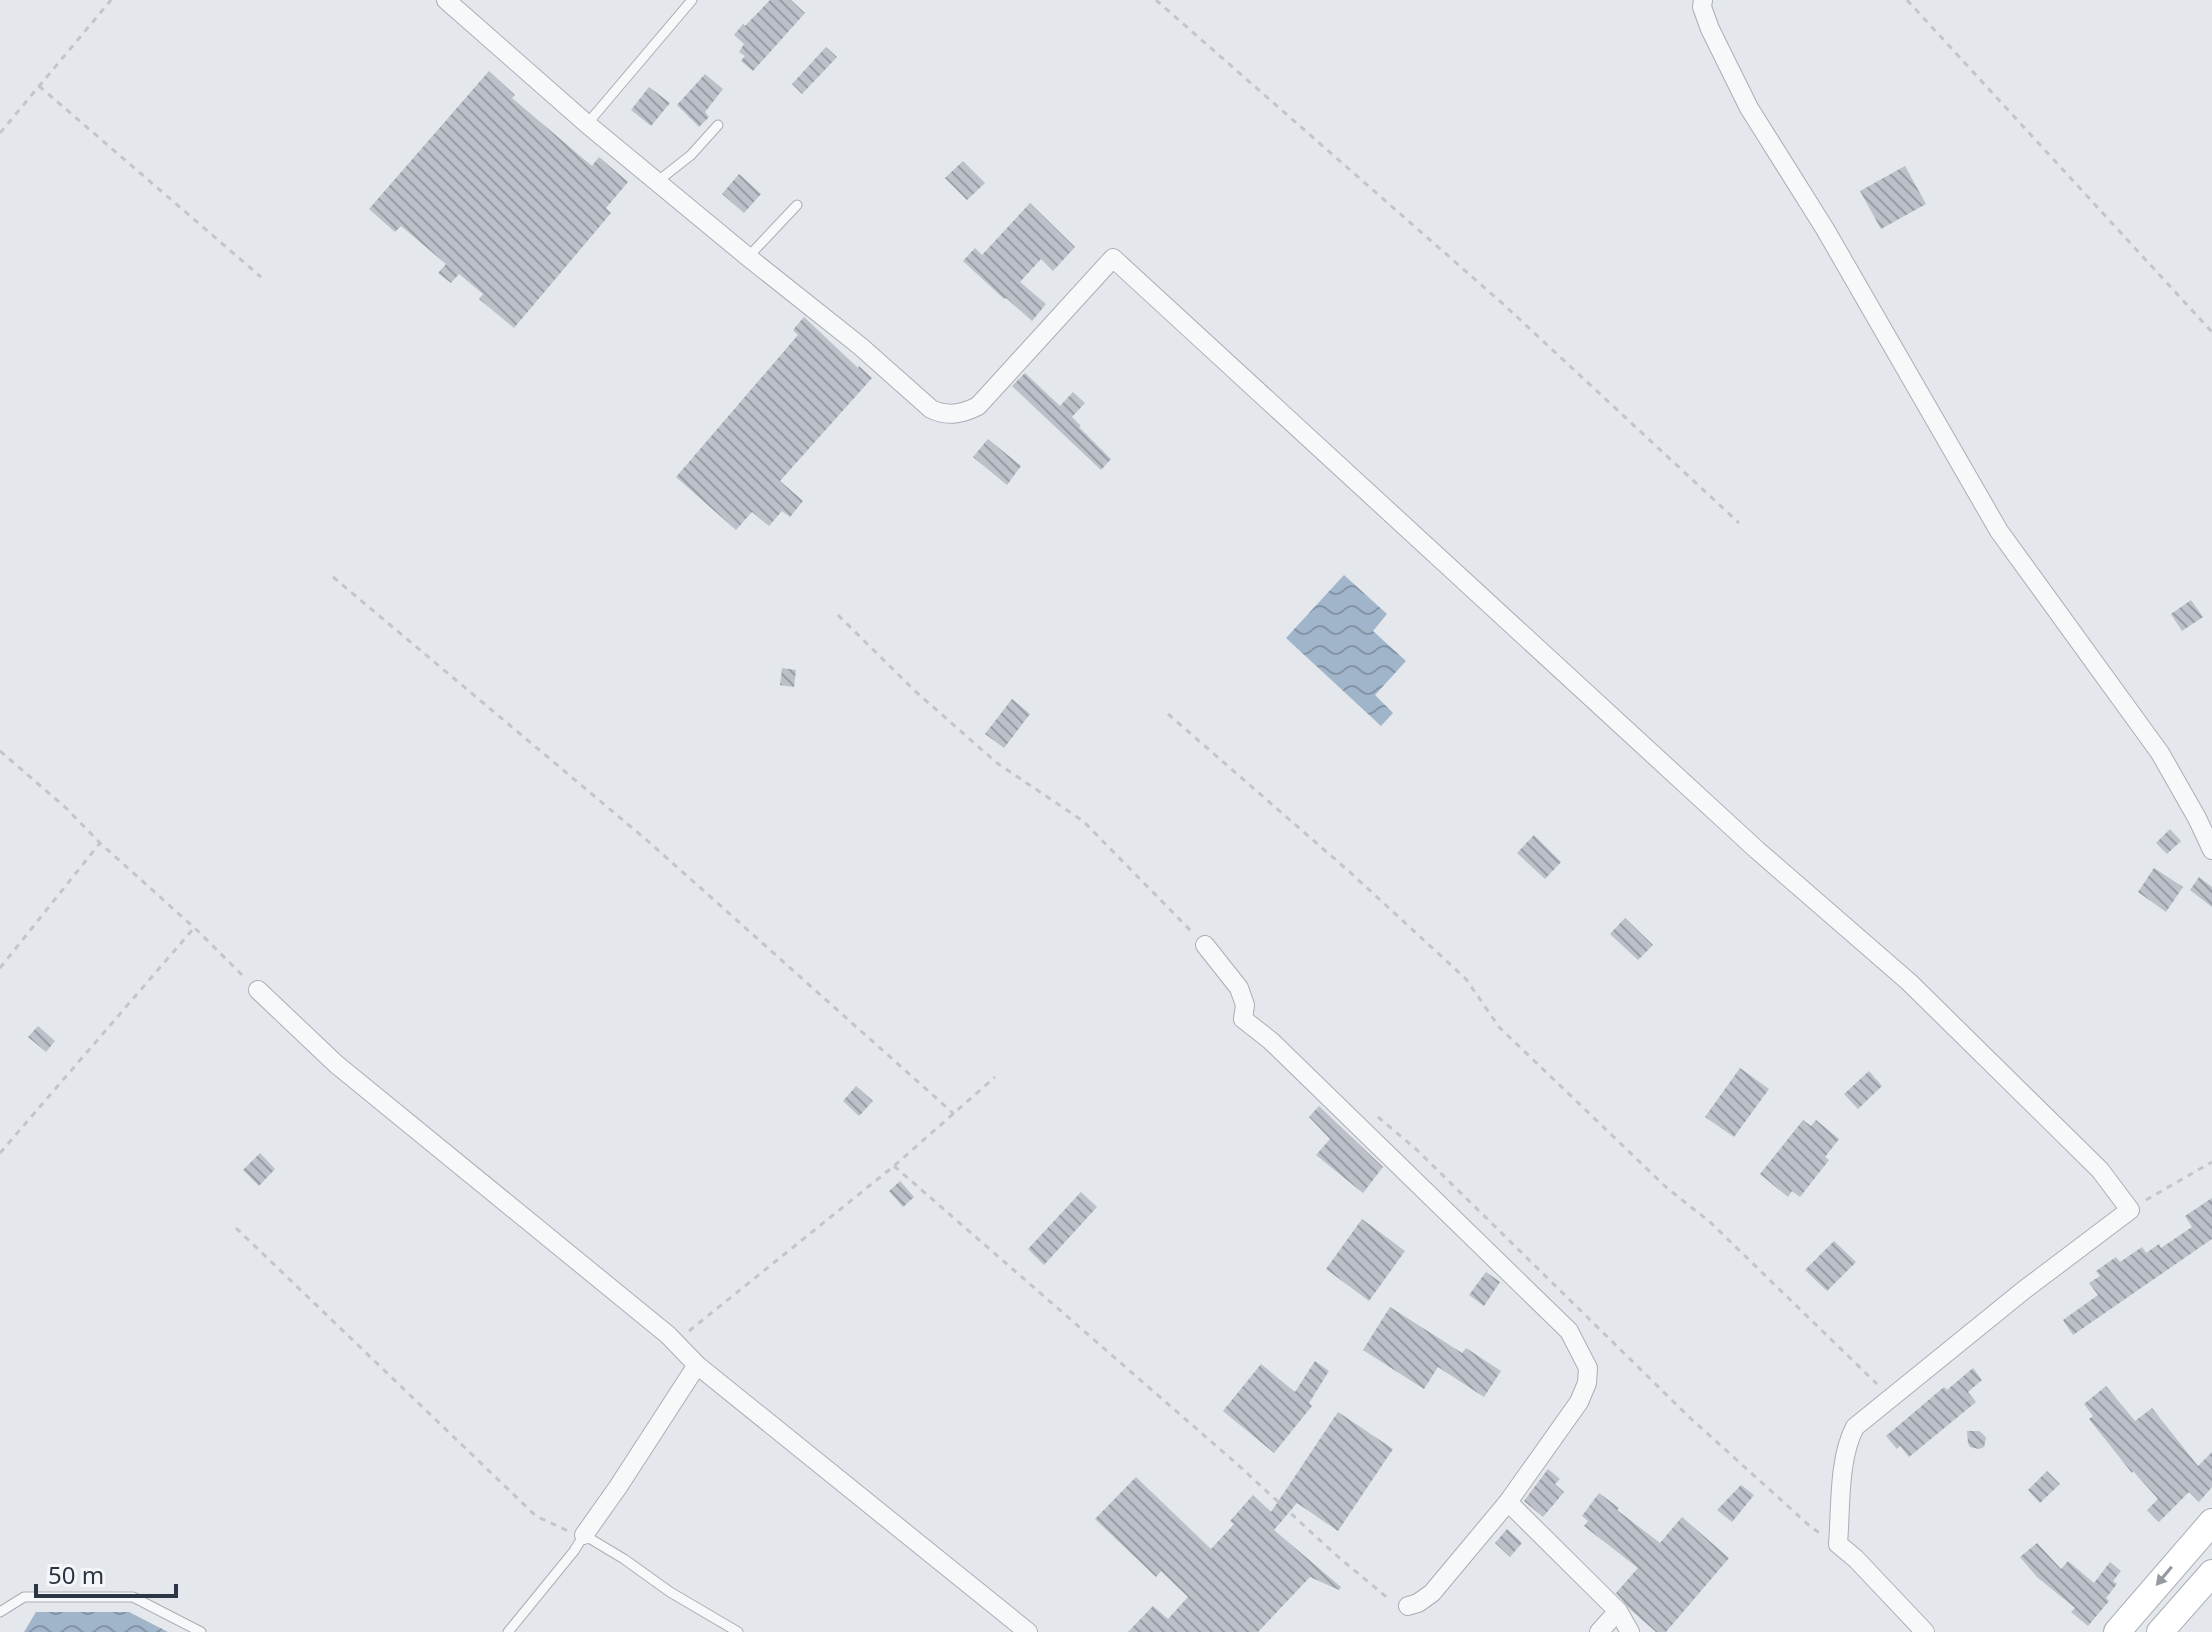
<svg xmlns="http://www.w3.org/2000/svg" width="2212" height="1632" font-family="'Noto Sans',sans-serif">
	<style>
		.water { fill: url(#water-waves) }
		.building { fill: url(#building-back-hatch) }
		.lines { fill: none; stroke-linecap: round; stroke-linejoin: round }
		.service-casing { stroke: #a9aeb6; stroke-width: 11 }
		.minor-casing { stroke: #a9aeb6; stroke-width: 20 }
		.secondary-casing { stroke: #a9aeb6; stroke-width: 28 }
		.path { stroke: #c2c5cb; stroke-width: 3; stroke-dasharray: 6 6; stroke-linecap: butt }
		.service { stroke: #f7f8fa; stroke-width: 9 }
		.minor { stroke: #f7f8fa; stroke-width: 18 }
		.secondary { stroke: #fff; stroke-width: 26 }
		.oneway { fill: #969aa2 }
	</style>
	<defs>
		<pattern id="water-waves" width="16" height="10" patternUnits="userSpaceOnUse" patternTransform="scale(2)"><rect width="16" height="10" fill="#a1b5ca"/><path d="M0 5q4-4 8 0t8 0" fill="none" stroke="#8394a6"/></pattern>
		<pattern id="building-back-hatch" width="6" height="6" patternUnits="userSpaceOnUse" patternTransform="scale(2)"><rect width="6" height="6" fill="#bbc0c9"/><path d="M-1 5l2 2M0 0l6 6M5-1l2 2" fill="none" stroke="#989da5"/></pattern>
	</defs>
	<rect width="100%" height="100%" fill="#e4e7eb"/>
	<!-- water -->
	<g class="water">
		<path d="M1344,575L1387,614L1373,631L1406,661L1375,695L1393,713L1381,726L1286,638Z"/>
		<path d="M36,1612H129L168,1632H24Z"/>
	</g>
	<!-- building -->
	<g class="building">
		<path d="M770,0H791L805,13L753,71L741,61L745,56L739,52L744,44L734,35L743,24L745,26Z"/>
		<path d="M826,47L837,57L802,94L792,84Z"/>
		<path d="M489,71L515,95L512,98L592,166L599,157L628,182L606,208L611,213L514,328L479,299L483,294L459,274L451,283L438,273L446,264L401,226L395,232L369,209Z"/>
		<path d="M705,74L723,89L705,112L709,117L699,127L677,105Z"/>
		<path d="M649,87L670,103L651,126L631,110Z"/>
		<path d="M963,161L985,183L967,200L945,178Z"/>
		<path d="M1905,166L1926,204L1881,229L1860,191Z"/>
		<path d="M739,174L761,194L744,213L722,194Z"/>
		<path d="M1030,203L1075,247L1053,271L1041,259L1020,282L1046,304L1032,321L1006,298L1004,299L963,261L975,248L982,255Z"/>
		<path d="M804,317L858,368L859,366L872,378L780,481L803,501L790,517L782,511L769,526L752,512L736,530L676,477L798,335L793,330Z"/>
		<path d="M1025,373L1060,406L1073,392L1085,403L1072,417L1081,426L1079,427L1111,459L1101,470L1012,386Z"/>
		<path d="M988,439L1021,466L1007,485L973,457Z"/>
		<path d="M2191,600L2203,617L2182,631L2171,614Z"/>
		<path d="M782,668L796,670L794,687L780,685Z"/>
		<path d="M1012,699L1030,714L1004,748L985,734Z"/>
		<path d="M2170,829L2181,841L2167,854L2156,843Z"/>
		<path d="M1534,835L1561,862L1545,879L1517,853Z"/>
		<path d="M2154,868L2183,887L2166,912L2138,892Z"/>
		<path d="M2199,877L2212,887V907L2190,890Z"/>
		<path d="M1625,918L1653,945L1638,960L1610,934Z"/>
		<path d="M38,1026L55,1041L46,1052L28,1037Z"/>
		<path d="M1740,1068L1769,1089L1734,1137L1705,1117Z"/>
		<path d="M1869,1071L1882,1086L1858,1109L1844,1094Z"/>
		<path d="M856,1086L873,1101L859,1116L843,1101Z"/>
		<path d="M1319,1106L1383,1167L1363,1193L1316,1155L1330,1139L1309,1117Z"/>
		<path d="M1803,1120L1811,1126L1816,1120L1839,1139L1825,1157L1829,1160L1800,1197L1792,1191L1788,1197L1760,1174Z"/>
		<path d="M260,1153L275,1169L259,1186L243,1170Z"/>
		<path d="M900,1181L914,1197L903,1207L889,1191Z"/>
		<path d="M1081,1192L1097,1207L1044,1265L1028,1249Z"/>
		<path d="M2212,1198V1239L2073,1335L2063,1320L2098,1295L2089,1283L2100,1276L2096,1271L2116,1257L2120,1262L2142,1247L2146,1253L2159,1244L2161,1248L2192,1227L2185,1216Z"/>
		<path d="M1362,1219L1405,1251L1369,1301L1326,1269Z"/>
		<path d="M1834,1241L1856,1262L1827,1291L1805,1270Z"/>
		<path d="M1486,1272L1500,1282L1484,1306L1469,1295Z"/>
		<path d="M1390,1307L1462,1353L1466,1348L1501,1371L1484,1397L1438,1367L1424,1389L1363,1350Z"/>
		<path d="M1315,1361L1329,1371L1309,1403L1312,1406L1274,1453L1223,1411L1261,1364L1295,1392Z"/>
		<path d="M1973,1368L1982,1380L1968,1392L1976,1402L1909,1457L1900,1446L1897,1449L1886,1436L1944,1387L1947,1390Z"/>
		<path d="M2106,1386L2135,1421L2152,1408L2198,1466L2212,1452V1487L2199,1502L2189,1492L2159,1522L2147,1510L2158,1499L2133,1471L2132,1473L2089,1419L2093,1416L2084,1404Z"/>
		<path d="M1338,1412L1393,1449L1338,1531L1297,1503L1274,1530L1341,1587L1339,1590L1310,1577L1258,1632H1128L1153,1606L1168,1619L1188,1597L1161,1571L1156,1577L1095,1519L1136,1477L1211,1549L1234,1524L1230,1521L1253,1495L1271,1512Z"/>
		<path d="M1967,1431H1979L1983,1434L1986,1438L1984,1447L1979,1449L1970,1447L1968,1443Z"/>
		<path d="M1548,1469L1560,1479L1555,1484L1564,1492L1543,1517L1524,1501Z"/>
		<path d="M2047,1471L2060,1484L2040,1503L2028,1490Z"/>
		<path d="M1741,1485L1754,1495L1732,1522L1717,1510Z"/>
		<path d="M1599,1493L1619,1508L1617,1510L1660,1543L1682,1517L1729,1558L1666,1632H1656L1631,1610L1616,1593L1638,1568L1584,1526L1588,1521L1582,1516Z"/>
		<path d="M1507,1529L1522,1543L1510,1557L1495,1543Z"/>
		<path d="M2037,1543L2061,1569L2068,1561L2094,1583L2110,1562L2121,1571L2113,1581L2117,1584L2106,1598L2109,1601L2088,1626L2071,1612L2075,1608L2037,1577L2020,1557Z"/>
	</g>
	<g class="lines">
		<!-- service casing -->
		<g class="service-casing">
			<g id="service">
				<path d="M587,124L692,0"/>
				<path d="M658,181L691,155L718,125"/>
				<path d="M748,257L797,205"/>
				<path d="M0,1612L24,1597H133L201,1632"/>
				<path d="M508,1632L574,1551L584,1535L624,1559L670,1592L738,1632"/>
			</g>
		</g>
		<!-- minor casing -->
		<g class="minor-casing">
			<g id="minor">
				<path d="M446,0L587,124L748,257L860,346L931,409C948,417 962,414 978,406L1113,258L1757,850L1909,982L2100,1170L2130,1210L2024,1290L1855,1427C1838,1459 1841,1508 1838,1544L1856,1559L1925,1632"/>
				<path d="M1703,0L1702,7L1710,29L1749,108L1825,229L1999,531L2160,753L2197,818L2212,850"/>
				<path d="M1205,945L1239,988L1245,1005L1243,1019L1271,1041L1569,1331L1588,1368L1587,1383L1579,1402L1508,1502L1432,1593L1418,1603L1408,1606"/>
				<path d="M258,990L336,1064L668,1335L697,1365L1028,1632"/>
				<path d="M1508,1502L1618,1611L1630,1632"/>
				<path d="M584,1535L618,1487L697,1365"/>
				<path d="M1599,1632L1618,1611"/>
			</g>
		</g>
		<!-- secondary casing -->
		<g class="secondary-casing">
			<g id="secondary">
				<path d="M2117,1632L2212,1522"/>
				<path d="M2160,1632L2212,1573"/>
			</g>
		</g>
		<!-- path -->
		<g class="path">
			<path d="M1156,0L1502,303L1739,523"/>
			<path d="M1907,0L2212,332"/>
			<path d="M39,86L261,277"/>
			<path d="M0,133L111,0"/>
			<path d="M333,577L649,842L954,1114"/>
			<path d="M838,615L915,691L997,763L1083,821L1191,931"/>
			<path d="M1168,714L1352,874L1466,979L1499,1027L1667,1188L1710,1222L1877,1384"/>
			<path d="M0,751L65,807L100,843L199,932L246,979"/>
			<path d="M0,968L100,843"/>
			<path d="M1378,1117L1417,1150L1688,1416L1811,1527L1821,1534"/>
			<path d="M0,1153L194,928"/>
			<path d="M894,1166L1237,1464L1336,1555L1390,1600"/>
			<path d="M2146,1200L2212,1162"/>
			<path d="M236,1228L536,1516L568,1531"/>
			<path d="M689,1331L894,1166L995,1077"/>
		</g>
		<!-- service -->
		<use href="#service" class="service"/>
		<!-- minor -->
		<use href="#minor" class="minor"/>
		<!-- secondary -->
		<use href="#secondary" class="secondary"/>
	</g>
	<!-- one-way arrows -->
	<defs><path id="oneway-solid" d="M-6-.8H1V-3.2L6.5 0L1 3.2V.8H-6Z" transform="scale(2)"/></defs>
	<use class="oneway" href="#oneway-solid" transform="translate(2164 1576) rotate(130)"/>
	<!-- scale -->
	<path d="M36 1584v12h140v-12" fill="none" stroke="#2c3544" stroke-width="4"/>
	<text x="48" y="1584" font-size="24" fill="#2c3544" stroke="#f4f6f9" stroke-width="6" paint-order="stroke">50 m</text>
</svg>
